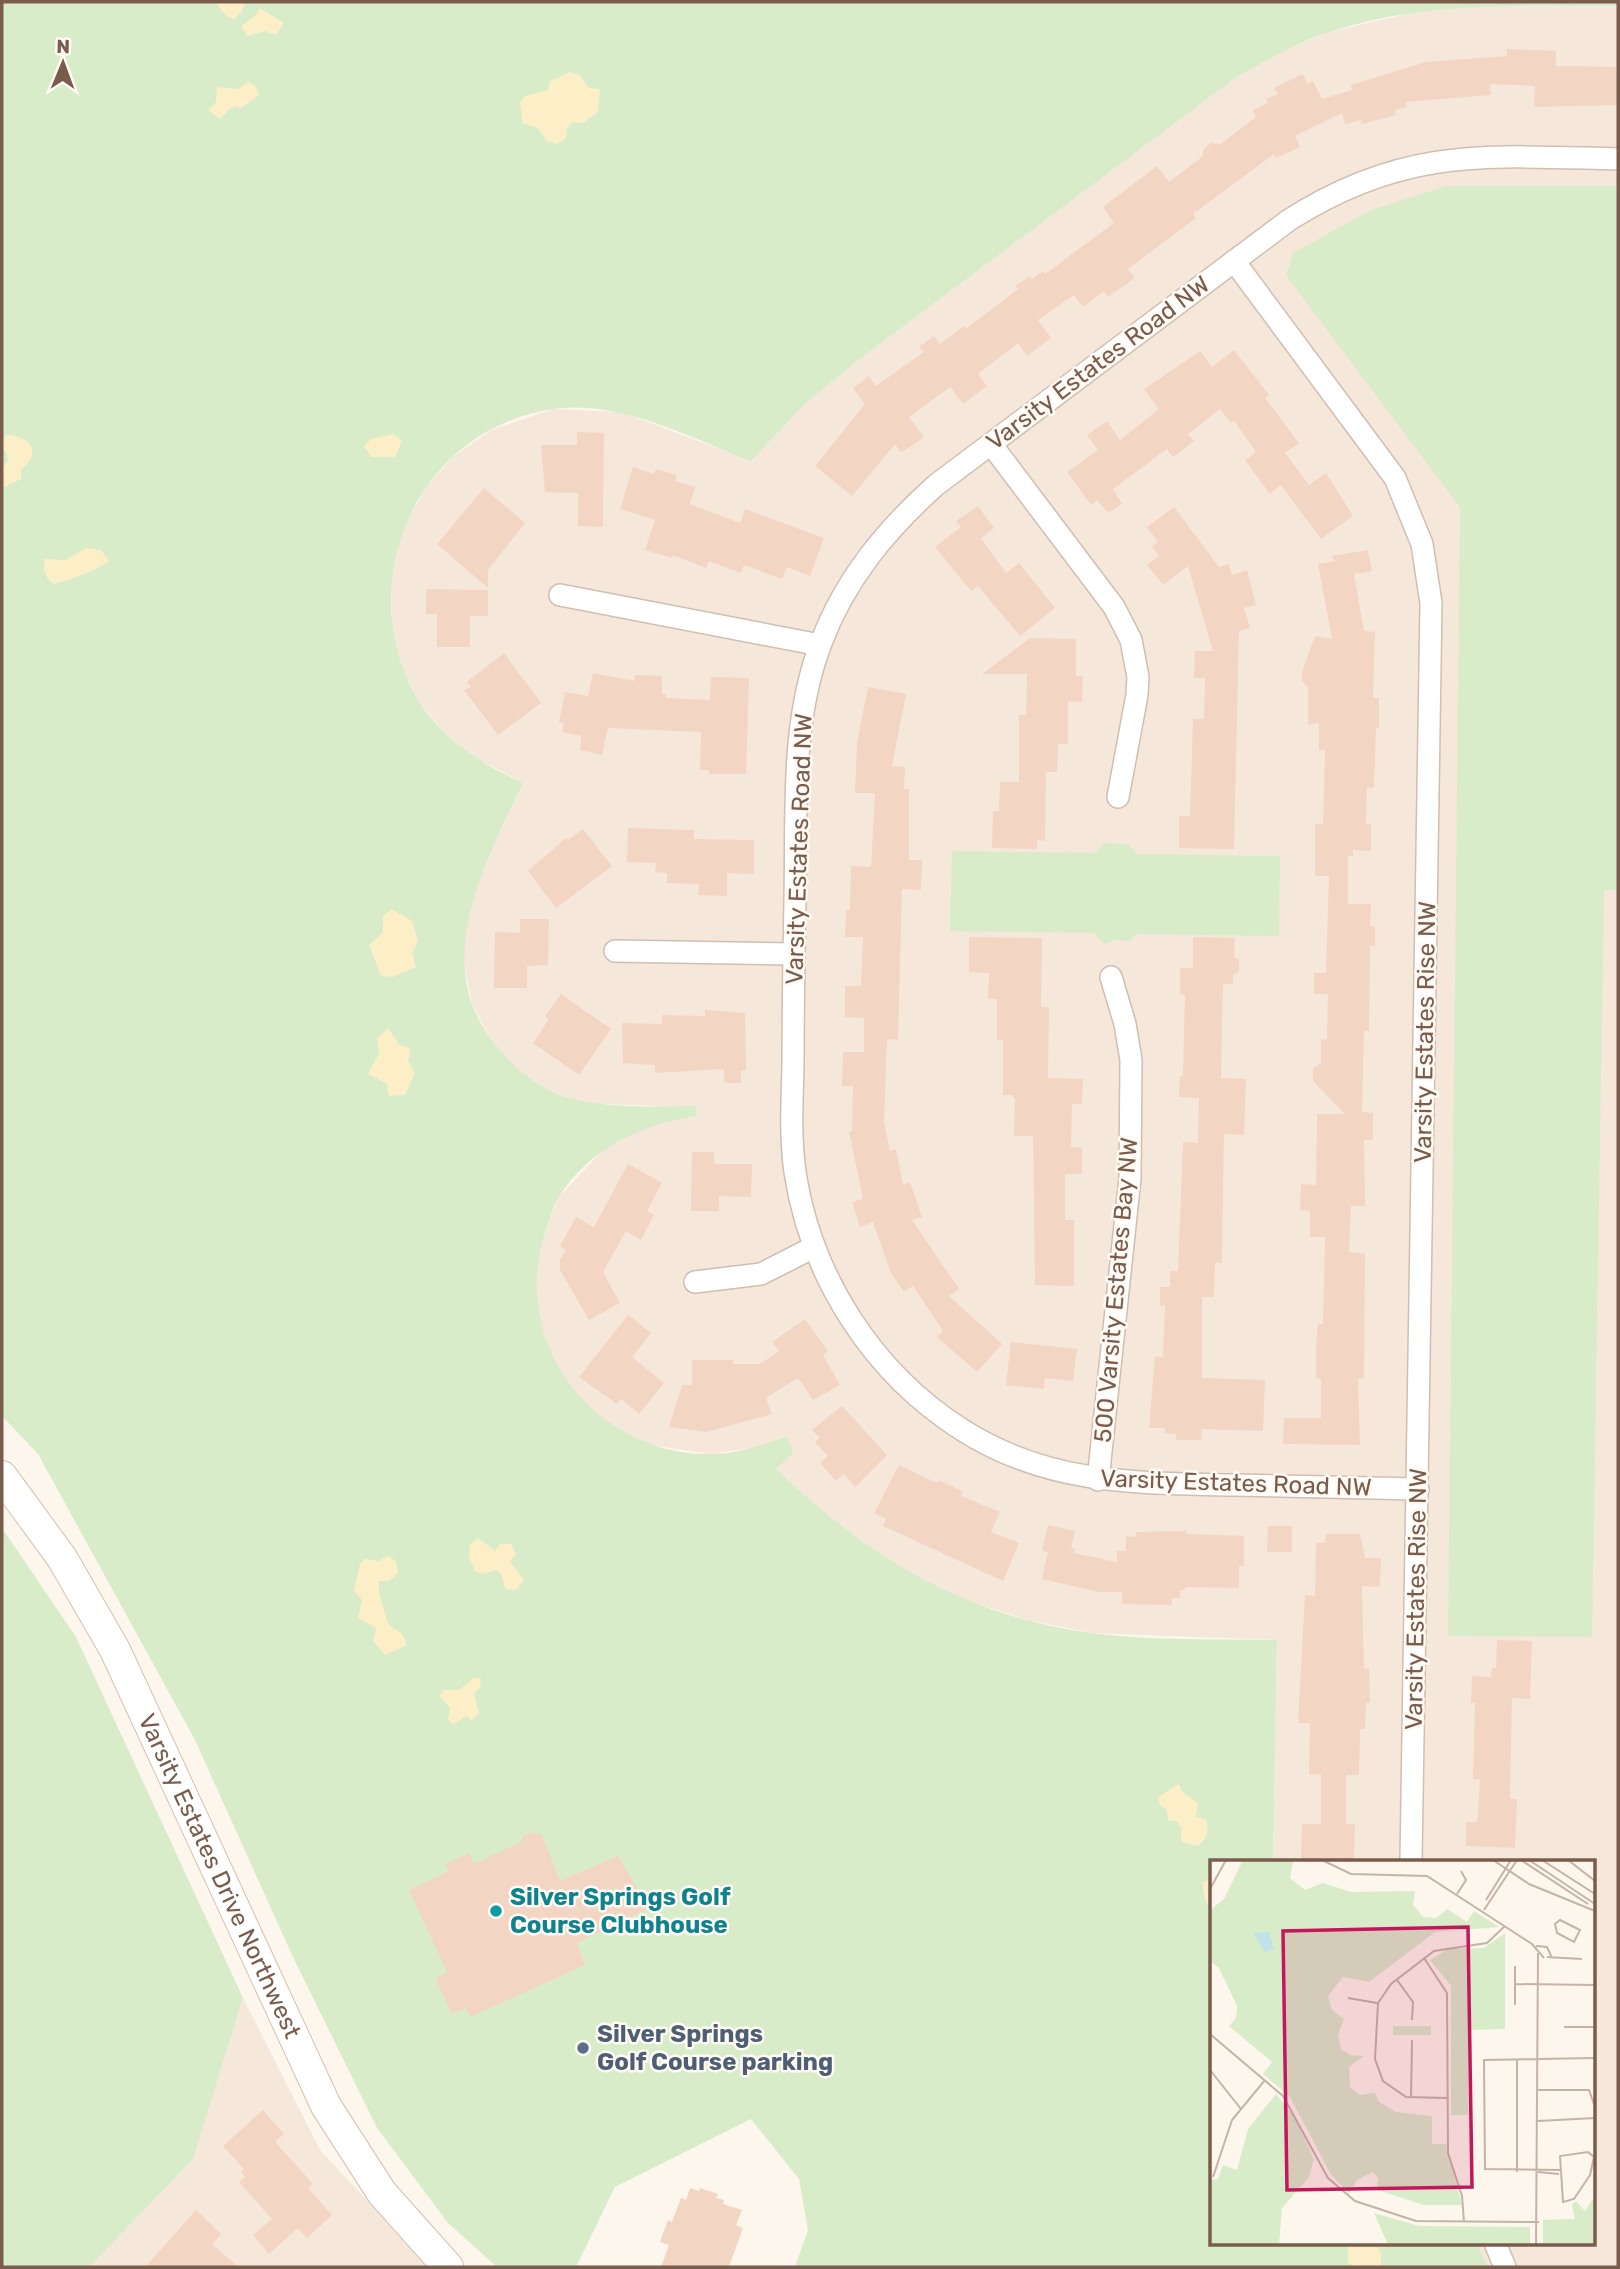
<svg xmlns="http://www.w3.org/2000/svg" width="1620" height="2269" font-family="Rubik,sans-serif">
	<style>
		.residential { fill: #f5e8da }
		.green { fill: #d8ecc9 }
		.sand { fill: #fcefc7 }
		.building { fill: #f3d5c3 }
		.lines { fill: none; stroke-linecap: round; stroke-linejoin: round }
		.street-casing { stroke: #d1beb0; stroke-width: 24 }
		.secondary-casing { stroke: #d6c0b0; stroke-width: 32 }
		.street { stroke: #fff; stroke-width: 21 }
		.secondary { stroke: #fff; stroke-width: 30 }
		.culture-dot { fill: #0f9aa8; stroke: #fffaf3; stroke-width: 2.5 }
		.service-dot { fill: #5c6f8a; stroke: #fffaf3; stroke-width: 2.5 }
		.labels { text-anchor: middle; stroke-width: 5; stroke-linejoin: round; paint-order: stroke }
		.street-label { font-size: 24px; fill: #7a5c4d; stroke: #fffaf3 }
		.culture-label { font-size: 24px; font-weight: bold; fill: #0d838f; stroke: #fffaf3; text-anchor: start }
		.service-label { font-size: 24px; font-weight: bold; fill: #4e5e75; stroke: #fffaf3; text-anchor: start }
		.inset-road { fill: none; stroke: #c5b3a7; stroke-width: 2 }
		.view { fill: #c2185b; fill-opacity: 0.15; stroke: #c2185b; stroke-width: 3.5 }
		.inset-edge { fill: none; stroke: #7a5c4d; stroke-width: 3.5 }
	</style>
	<rect width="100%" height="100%" fill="#fdf6ec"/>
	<!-- residential -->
	<g class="residential">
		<path d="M1476,5L1618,6V2267H1488L1477,2243H1594V1861H1273L1277,1640L1092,1633L1031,1621L962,1599L900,1568L820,1511L776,1469L787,1436L752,1448L710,1454L651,1445L613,1427L589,1407L564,1380L548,1348L540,1322L536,1292L539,1250L558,1198L602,1151L635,1132L668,1120L696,1116V1107L601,1104L572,1099L544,1088L519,1072L491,1040L472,1003L463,959L467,918L477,882L523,783L469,754L441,729L418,700L404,672L392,633L391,576L403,528L427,486L453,457L491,430L553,409L622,412L751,461L806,403L861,358L1238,76L1280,52L1329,32L1427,9Z"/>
		<path d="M243,1998L320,2150L429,2267H89L193,2158Z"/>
	</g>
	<!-- green -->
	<g class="green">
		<path d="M2,2H1618V6C1521,6 1424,1 1330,32C1298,42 1268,60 1238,76L861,358L806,403L751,461C690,438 621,399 553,409C418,429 350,582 417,698C441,739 482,764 523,783C484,867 426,966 500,1050C520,1073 543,1092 574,1099C613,1109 656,1106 696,1106V1116C643,1124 588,1149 559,1197C553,1206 551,1217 547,1227C517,1308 555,1399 633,1436C656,1448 683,1455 710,1454C736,1454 762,1445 787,1436L793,1453L776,1469C868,1557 963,1615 1091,1633C1152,1641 1216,1639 1277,1640L1273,1861H1212V2243H1477L1488,2267H795L808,2230L799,2179L751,2119L615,2187L576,2267H497L448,2223L377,2128L293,1957L195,1740L38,1454L2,1416Z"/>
		<path d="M1446,186H1618V890H1604L1592,1637L1448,1636L1460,507L1286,275L1293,253L1369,211Z"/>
		<path d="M1104,843L1128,844L1137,854L1280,856L1279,936L1136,934L1129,941L1116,940L1104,944L1094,933L950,931L952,851L1096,853Z"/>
		<path d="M2,1528L76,1637L243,1998L193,2159L89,2267H2Z"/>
	</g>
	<!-- sand -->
	<g class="sand">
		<path d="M201,2H246L241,13L234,19L226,16L217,4Z"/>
		<path d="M260,8L284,23L276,35L265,31L247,36L241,26L255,16Z"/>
		<path d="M570,72L580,75L589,88L600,89L598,112L583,123L573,122L567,128L566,138L557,144L546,141L538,128L523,123L520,102L525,96L548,90L550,81Z"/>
		<path d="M248,82L255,85L259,95L240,109L237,106L230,108L220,119L208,110L216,102L217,87L238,89Z"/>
		<path d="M394,434L402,441L395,457H371L364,446L371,439Z"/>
		<path d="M6,435C18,434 40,444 30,460C28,464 24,466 21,469V479L2,488V468L8,461L7,453L2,449V441Z"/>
		<path d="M87,548L101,550L109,561C98,570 69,580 54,584C45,577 42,571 45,559L65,560Z"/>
		<path d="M392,909L412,921L418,941L412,954L416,967L393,977L381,976L369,945L383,932V916Z"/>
		<path d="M388,1028L399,1044L411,1049L408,1060L415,1073L405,1095L389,1096L387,1084L368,1074L379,1053L377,1038Z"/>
		<path d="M478,1538L495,1551L500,1544H511L516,1554L510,1561L524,1581L514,1591L505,1588L501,1574L496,1570L482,1574L475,1571L469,1558L470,1545Z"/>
		<path d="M388,1556L396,1561L398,1573L389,1581H379V1593L388,1624L402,1634L407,1645L385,1655L373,1641L376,1628L358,1618L362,1600L354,1591L360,1564L365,1559L379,1561Z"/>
		<path d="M474,1678H481L480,1688L474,1693L479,1714L471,1721L467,1716L453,1725L448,1719L450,1708L439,1696L444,1690H459Z"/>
		<path d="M1179,1784L1182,1792L1198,1803L1196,1817L1206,1819C1209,1832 1208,1838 1198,1846L1181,1842V1827L1176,1821H1168L1167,1810L1160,1805L1158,1797Z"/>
		<path d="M1212,1879V1910C1204,1900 1203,1895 1203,1882Z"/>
		<path d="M1348,2243H1375L1381,2253V2267H1355L1348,2263Z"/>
	</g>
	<!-- building -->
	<g class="building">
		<path d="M1507,49L1556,51V66L1618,67V105L1534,107L1535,86L1490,84L1491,95L1405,102L1407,107L1395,110L1396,115L1362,124L1361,120L1345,124L1342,113L1295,136L1300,147L1276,158L1274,154L1193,214L1196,218L1128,269L1135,278L1108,297L1104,291L1083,307L1074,295L1038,320L1051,338L1027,356L1018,343L978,374L987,386L963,404L950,387L909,417L924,437L901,453L895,444L852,496L815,466L865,404L853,388L869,376L876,386L924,352L919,347L934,336L940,344L964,326L966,329L1018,289L1015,286L1030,276L1032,279L1043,271L1045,274L1114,223L1103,207L1157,166L1169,182L1202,157L1204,149L1211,143L1221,144L1256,117L1253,110L1268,103L1266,99L1278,94L1274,88L1303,74L1307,84L1313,81L1322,99L1352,90L1351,85L1426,62L1507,56Z"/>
		<path d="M1234,350L1269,395L1265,398L1299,443L1285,453L1309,485L1326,473L1353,516L1321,539L1281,485L1270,494L1245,460L1256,452L1234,421L1231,423L1220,409L1188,434L1194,441L1173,457L1167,449L1113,489L1122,504L1108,513L1097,500L1091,505L1067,472L1098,450L1087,435L1107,421L1120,440L1159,409L1144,389L1200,351L1212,367Z"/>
		<path d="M577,432L604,433L603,527L578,526V493L545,492L541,445H577Z"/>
		<path d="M633,467L654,474L656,469L677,475L675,481L695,487L690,504L740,523L745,509L824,538L810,576L787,567L782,579L744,565L741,573L709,561L706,568L673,555L672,558L645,550L655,520L620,509Z"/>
		<path d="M484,488L525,523L488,570V588L437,544Z"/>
		<path d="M978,506L994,528L981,538L1006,573L1019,563L1055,608L1020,636L978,586L971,591L935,547L961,527L956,521Z"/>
		<path d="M1174,507L1219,567L1229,564L1232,575L1247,570L1256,605L1244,608L1250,628L1239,631L1234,849L1179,848V816H1190L1193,719H1204L1205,678H1194L1195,651H1213L1188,566L1163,585L1147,565L1159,556L1152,547L1158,542L1147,527Z"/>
		<path d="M1368,550L1372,571L1354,574L1364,631L1375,632L1373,698H1379V728H1376L1374,788L1367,787L1366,824H1371V851L1353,850V856H1348V904H1371L1370,926L1375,927V946L1370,945L1369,1031H1364L1362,1112L1373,1113V1140H1364L1365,1206H1351L1349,1252L1365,1254L1364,1379H1358L1360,1445L1283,1444L1284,1418H1321V1379H1316V1346L1318,1324H1323L1325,1237H1310V1211L1300,1210L1301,1184L1316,1185L1317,1114H1345L1313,1081V1069L1321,1063V1039L1327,1040L1328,994H1314V973H1326L1329,876H1315V824H1323L1325,750H1319V723L1308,725V687L1302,681V672L1315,636L1332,639L1318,564L1335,561L1332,556Z"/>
		<path d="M426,589L488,590V616H470V647H437V614H426Z"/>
		<path d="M1030,638L1076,639V676H1083L1082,702L1068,701V744H1058L1057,772H1046L1045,841L1037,840V849L992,848L993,811H999L1000,782H1019V715H1026L1027,674H982Z"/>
		<path d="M504,653L541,703L498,735L464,690L471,687L467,682Z"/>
		<path d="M593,673L634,681L635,675L662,676V694H666V698L710,700L711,677L749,678L746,774H709V770H700L701,732L608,728L602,755L580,750L581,736L562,732L564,723L559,722L565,692L588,696Z"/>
		<path d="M868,687L906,694L892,766L905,767L904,789H909V860H922L921,890L902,889L898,1040L887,1039L884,1122L890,1151L896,1149L903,1185L910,1182L922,1217L912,1220L959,1289L949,1296L1002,1344L977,1372L937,1337L943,1331L913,1286L904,1292L891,1273L873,1222L860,1227L852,1202L863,1199L849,1132L852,1131L853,1086H842L843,1052H864V1018L845,1017V986H861L863,937H845L846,910H850L851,866L871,867L875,793H855L857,743Z"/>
		<path d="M628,828L694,830V839L754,840V874L727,873V896L698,895L699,884L667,883V873L655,872L656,863L627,862Z"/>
		<path d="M583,829L612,866L556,908L528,871L566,838L568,840Z"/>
		<path d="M520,919H549L548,965L527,966V988H494L495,932L520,933Z"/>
		<path d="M969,937L1042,938L1041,1007H1049L1048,1078L1083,1079L1082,1104H1072L1071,1147L1082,1148V1174H1065V1220H1074V1286L1035,1285L1033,1136H1014L1015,1099L1012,1095H1003V1040H997V999H988L989,973L969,972Z"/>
		<path d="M1193,937L1235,938L1234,957L1239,960V971L1233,975V984H1223L1221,1078L1246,1079L1244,1135L1224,1134L1222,1263H1215L1214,1297H1202V1378L1265,1380L1263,1431L1202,1429L1201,1440H1176V1434L1165,1433V1428H1149L1155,1356L1163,1357L1165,1305L1160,1306V1287H1170V1271H1178L1183,1142L1198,1143L1199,1098L1179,1097L1180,1076H1183L1185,995H1180V968H1193Z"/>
		<path d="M561,994L611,1029L579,1075L533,1043L549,1019L545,1017Z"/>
		<path d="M705,1010L745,1013L746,1071L741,1070V1083H724V1069L655,1073V1065L623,1063L622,1023L662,1024V1015L705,1016Z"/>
		<path d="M692,1152H714V1164H752L751,1197L719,1196V1211H691Z"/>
		<path d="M628,1164L662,1183L647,1211L654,1215L641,1240L626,1231L603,1272L620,1303L589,1320L560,1270V1260L566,1250L560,1246L576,1217L594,1227Z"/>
		<path d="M628,1315L651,1333L632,1357L664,1383L639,1414L621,1399L617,1404L579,1377Z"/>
		<path d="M805,1319L828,1351L823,1355L840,1385L813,1400L798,1378L766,1398L772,1414L706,1432L669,1427L682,1385H692V1360H733V1364H760L779,1351L772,1342Z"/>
		<path d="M1011,1342L1077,1349L1073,1381L1045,1378L1044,1389L1006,1385Z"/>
		<path d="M842,1406L887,1455L855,1487L844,1474L836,1481L820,1463L828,1456L815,1442L820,1438L812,1430Z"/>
		<path d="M899,1465L937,1483L939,1480L963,1492L961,1496L1000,1512L991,1532L1019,1543L1003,1581L883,1526L886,1519L874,1513Z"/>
		<path d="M1048,1525L1075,1531L1071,1548L1075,1549L1074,1553L1117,1562V1551H1126V1536L1136,1537V1532L1186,1531V1534L1244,1536V1566H1239V1588L1185,1587V1590H1180V1598H1172V1605L1122,1604V1592H1098L1042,1579L1048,1552L1042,1551Z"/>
		<path d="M1268,1526H1292V1552H1267Z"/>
		<path d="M1326,1534H1360L1365,1558H1381L1380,1587L1362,1586L1364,1669L1369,1668L1370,1703H1366L1365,1729H1360L1359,1775H1346V1824H1355L1354,1861H1301L1302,1824H1321V1774L1309,1775L1310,1723H1298L1305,1595L1315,1596L1316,1543H1325Z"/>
		<path d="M1497,1640L1532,1641L1530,1699L1512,1698L1510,1799H1517L1515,1848L1466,1846V1822H1477L1478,1816L1480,1779H1473L1475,1703H1471L1472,1676L1491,1677L1492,1668H1496Z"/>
		<path d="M532,1832L542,1835L560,1881L618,1856L649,1908L577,1943L585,1965L470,2017L466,2008L452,2014L435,1978L447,1972L409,1890L449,1871L445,1864L469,1853L474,1864L521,1842L523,1836Z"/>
		<path d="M263,2110L284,2134L275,2142L313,2184L308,2188L332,2215L307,2238L298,2228L269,2254L253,2235L272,2219L239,2182L245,2177L241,2172L244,2169L223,2146Z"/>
		<path d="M690,2188L699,2191L700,2188L718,2194L716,2198L724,2200L723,2204L742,2210L736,2225L743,2228L729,2267H661L669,2245L660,2242L668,2220L672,2222L681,2198L686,2200Z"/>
		<path d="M196,2210L221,2234L212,2244L238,2267H145Z"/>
	</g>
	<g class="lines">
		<!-- street casing -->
		<g class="street-casing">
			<g id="street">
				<path d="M1234,261L1395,478L1422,544L1431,603L1411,1861"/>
				<path d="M991,444L1114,607L1131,640L1138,677L1137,695L1118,797"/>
				<path d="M560,595L820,645"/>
				<path d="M615,951L794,954"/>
				<path d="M695,1282L761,1274L814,1247"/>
				<path d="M1098,1480L1130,1178L1131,1060L1125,1024L1111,977"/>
				<path d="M1418,1489C1357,1488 1296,1486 1235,1485C1138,1483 1050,1485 964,1431C873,1374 811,1277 795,1172C790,1137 792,1101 793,1066C793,1010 794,954 795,899C797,813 790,724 821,643C845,579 886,530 936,485L1289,220C1405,146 1488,156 1618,159"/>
				<path d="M1495,2243L1505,2267"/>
			</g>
		</g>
		<!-- secondary casing -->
		<g class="secondary-casing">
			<g id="secondary">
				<path id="s1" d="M2,1476L62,1558L115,1650L326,2106L382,2193L448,2267"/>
			</g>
		</g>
		<!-- street -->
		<use href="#street" class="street"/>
		<!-- secondary -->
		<use href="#secondary" class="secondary"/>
	</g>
	<!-- markers -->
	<circle class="culture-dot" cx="496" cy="1911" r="7"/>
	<circle class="service-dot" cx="583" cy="2048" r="7"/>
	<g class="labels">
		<!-- street labels -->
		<g class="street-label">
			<text transform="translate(1098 363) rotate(-37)" y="8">Varsity Estates Road NW</text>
			<text transform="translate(799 849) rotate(-88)" y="8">Varsity Estates Road NW</text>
			<text transform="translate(1425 1032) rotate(-89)" y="8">Varsity Estates Rise NW</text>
			<text transform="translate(1116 1290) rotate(-85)" y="8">500 Varsity Estates Bay NW</text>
			<text transform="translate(1236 1483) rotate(2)" y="8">Varsity Estates Road NW</text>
			<text transform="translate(1416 1599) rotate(-89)" y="8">Varsity Estates Rise NW</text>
			<text dy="8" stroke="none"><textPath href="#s1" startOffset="457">Varsity Estates Drive Northwest</textPath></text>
		</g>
		<!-- culture labels -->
		<g class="culture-label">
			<text x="510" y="1905">Silver Springs Golf<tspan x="510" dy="28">Course Clubhouse</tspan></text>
		</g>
		<!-- service labels -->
		<g class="service-label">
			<text x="597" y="2042">Silver Springs<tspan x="597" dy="28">Golf Course parking</tspan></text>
		</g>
	</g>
	<!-- overview -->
	<g transform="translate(1210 1860)">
		<rect width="385" height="385" fill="#fdf6ec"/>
		<path d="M33,0H83L80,18L95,30L113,23L141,32L205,31L203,45L213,57L226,58L237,49L257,62L264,51L289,67L225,72L159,122L133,117L118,136L122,150L134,159L128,175L131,189L140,195L154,196L139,207L140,227L150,235L165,233L169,242L186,252L222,256V284H236L252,345H214L167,330L168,318L163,312L147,320L139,334L120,313L80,237L53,214L62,202L19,166L26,158L27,146L9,108L0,101V50L14,39ZM295,73V169L258,170V255H241V126L220,100L238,89L274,88ZM183,166H221V175H183ZM66,234L85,258L104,299L99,317L72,348L69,385H0V320L8,319L13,305L27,310L38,269ZM385,336V385H333V360L365,359L362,344L366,341L375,351ZM164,353L209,366L320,367V385H178Z" fill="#d8ecc9"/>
		<path d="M59,72L64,89L55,92L43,73Z" fill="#bfe3e8"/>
		<path class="inset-road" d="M112,0L141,14L217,16L322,84L334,98M283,0L319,24L385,51M311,0L378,44M319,0L385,44M332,0L385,34M358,0L385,21M0,29L16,0M247,34L256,20L251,11M276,40L301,0M274,50L307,0M350,60L370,70L364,82L347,73L345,64ZM326,86L337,87L342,98M337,97L372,99M214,98L237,133L238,293L252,336L254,362M305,106V145M187,120L203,142L202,160M305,124L385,125M138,138L167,143M354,167H385M0,174L73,236L118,318L145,341L206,361L329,362M307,200V312M0,210L31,249M328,230H379L385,247M201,237L202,180M238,238L196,237L173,221L165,199L168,143L181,124L224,91L277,83L295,66M328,261L385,258M378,292L384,297L380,315L364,339L353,342L350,296ZM350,310L275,309L274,200L385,198M328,312L349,314M3,317L22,260L55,220M326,385L328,93"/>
		<path class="view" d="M258,67L262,327L77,330L73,71Z"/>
		<rect width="385" height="385" class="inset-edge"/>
	</g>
	<!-- border -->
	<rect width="1620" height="2269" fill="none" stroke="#7a5c4d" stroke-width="7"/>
	<!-- north arrow -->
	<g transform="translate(63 63) rotate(1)" stroke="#fffaf3" stroke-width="5" paint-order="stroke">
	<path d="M0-5L12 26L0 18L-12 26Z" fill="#7a5c4d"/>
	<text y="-10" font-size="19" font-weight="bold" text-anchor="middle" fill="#7a5c4d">N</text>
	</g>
</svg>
